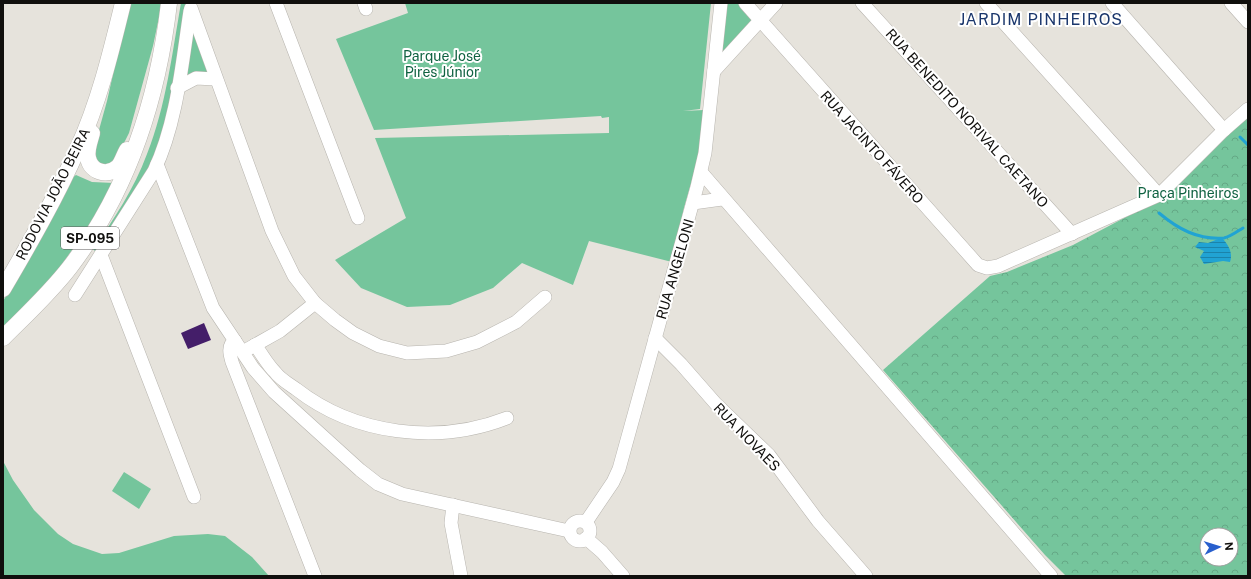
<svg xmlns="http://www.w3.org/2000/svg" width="1251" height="579" font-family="'Public Sans',sans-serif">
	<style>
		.green { fill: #75c59c }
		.forest { fill: url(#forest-crowns); fill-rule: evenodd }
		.water { fill: url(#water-rules) }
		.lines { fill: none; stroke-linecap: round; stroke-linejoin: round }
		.stream { stroke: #21a3d3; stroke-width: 3 }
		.building { fill: #441e69 }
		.minor-casing { stroke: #b7b4ae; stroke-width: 14 }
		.major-casing { stroke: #b7b4ae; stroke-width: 17 }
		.minor { stroke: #fff; stroke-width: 13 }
		.major { stroke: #fff; stroke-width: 16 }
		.labels { text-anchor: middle; stroke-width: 4; stroke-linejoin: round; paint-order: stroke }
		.shield { fill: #fff; stroke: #585756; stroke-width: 1 }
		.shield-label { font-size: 13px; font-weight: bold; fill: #100f0d }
		.park-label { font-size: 14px; fill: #0f6241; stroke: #fff }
		.street-label { font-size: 14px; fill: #100f0d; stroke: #fff }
		.quarter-label { font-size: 16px; letter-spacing: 1px; fill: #1a366c; stroke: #fff }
	</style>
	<defs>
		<pattern id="forest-crowns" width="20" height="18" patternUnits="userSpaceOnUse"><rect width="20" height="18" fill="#75c59c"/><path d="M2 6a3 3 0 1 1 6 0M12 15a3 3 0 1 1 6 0" fill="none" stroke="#64a885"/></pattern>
		<pattern id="water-rules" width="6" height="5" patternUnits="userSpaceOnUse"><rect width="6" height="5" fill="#21a3d3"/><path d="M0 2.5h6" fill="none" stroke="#1b83aa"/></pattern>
	</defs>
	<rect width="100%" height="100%" fill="#e6e3dc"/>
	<!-- green -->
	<g class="green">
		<path d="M129,3H162L153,46L129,133L116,159L107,165L100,163L96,159L94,148L107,101Z"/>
		<path d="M181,3H189L175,89L155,163L96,252L93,249C114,219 134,189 147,154C166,106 172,54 181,3Z"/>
		<path d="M405,3H711L700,109L683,111L704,110L700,152L684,208L672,262L589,241L573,285L522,263L493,288L450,305L407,307L361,288L335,260L406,218L375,138L609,133V117L602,118L601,116L374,130L336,39L408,13Z"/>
		<path d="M723,3H741L756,21L717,63Z"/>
		<path d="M192,18L211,75L187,76Z"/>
		<path d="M76,175L92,182L114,183L98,214L52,278L3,330V301L15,282L72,178Z"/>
		<path d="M3,461L13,480L34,510L58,534L73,544L102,554L119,553L174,536L208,534L225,536L252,557L269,576H3Z"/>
		<path d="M124,472L151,489L139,509L112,491Z"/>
	</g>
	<!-- forest -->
	<path class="forest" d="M1248,112V576H1066L1045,555L883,370L990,276L1007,272L1073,245L1158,200ZM1207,535H1231V559H1207Z"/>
	<!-- water -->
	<path class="water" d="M1218,239H1223C1229,246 1233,253 1230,262L1223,261L1204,264L1200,257L1204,251L1195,247L1199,242L1208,243Z"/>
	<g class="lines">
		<!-- stream -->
		<g class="stream">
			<path d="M1240,137L1248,145"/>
			<path d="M1159,213C1178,229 1198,240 1224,238C1230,237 1238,231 1243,228"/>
		</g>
	</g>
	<!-- building -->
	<path class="building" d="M204,323L211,340L188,349L181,333Z"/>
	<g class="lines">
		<!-- minor casing -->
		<g class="minor-casing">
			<g id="minor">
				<path d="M276,3L358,218"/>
				<path d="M364,3L366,9"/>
				<path d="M745,3L978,265L987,268L998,266L1159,195L1224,130L1248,109"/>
				<path d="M862,3L1072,234"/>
				<path d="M986,3L1159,195"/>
				<path d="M1112,3L1224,130"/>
				<path d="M1231,3L1248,22"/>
				<path d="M191,8L272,231L294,276L315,303L335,320L353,333L379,346L407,353L446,351L477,342L516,322L545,297"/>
				<path d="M714,71L776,3"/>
				<path d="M177,88L196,78L215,79"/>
				<path d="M157,164L213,308L253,368L274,392L360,470L378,484L402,494L569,531"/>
				<path d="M701,172L1051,576"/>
				<path d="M693,203L722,199"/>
				<path d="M101,255L194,497"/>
				<path d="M75,295L154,171C177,123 182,63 190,11"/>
				<path d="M655,338L681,364L716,404L769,455L818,521L866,576"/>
				<path d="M235,341C227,345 230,355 232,362L315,576"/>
				<path d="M255,345C262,354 267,364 275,372C280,379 289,384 296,389C355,435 438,445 507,418"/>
				<path d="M248,349L280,331L315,303"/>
				<path d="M453,505L451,523L461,576"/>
				<circle cx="580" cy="531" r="10"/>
				<path d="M586,522L613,482L619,469L697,187L705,153L721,3"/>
				<path d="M586,538L602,552L623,576"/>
			</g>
		</g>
		<!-- major casing -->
		<g class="major-casing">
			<g id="major">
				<path d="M92,133C90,141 86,150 88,158C91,172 107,177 118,167C122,163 124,155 127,150"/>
				<path d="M3,289C30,243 57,196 78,148C99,102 111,52 123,3"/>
				<path d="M3,338C26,315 50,293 70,267C128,191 158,98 169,3"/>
			</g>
		</g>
		<!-- minor -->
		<use href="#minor" class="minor"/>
		<!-- major -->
		<use href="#major" class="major"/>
	</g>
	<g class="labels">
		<!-- shield labels -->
		<rect class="shield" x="61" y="227" width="58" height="22" rx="3"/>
		<g class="shield-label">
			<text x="90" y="243">SP-095</text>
		</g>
		<!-- park labels -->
		<g class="park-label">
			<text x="442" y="61">Parque José<tspan x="442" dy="16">Pires Júnior</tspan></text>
			<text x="1188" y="198">Praça Pinheiros</text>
		</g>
		<!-- street labels -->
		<g class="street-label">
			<text transform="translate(967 118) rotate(48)" y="5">RUA BENEDITO NORIVAL CAETANO</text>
			<text transform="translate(872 147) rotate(48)" y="5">RUA JACINTO FÁVERO</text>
			<text transform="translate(53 194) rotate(-63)" y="5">RODOVIA JOÃO BEIRA</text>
			<text transform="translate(675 269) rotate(-74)" y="5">RUA ANGELONI</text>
			<text transform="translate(747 437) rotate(46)" y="5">RUA NOVAES</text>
		</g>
		<!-- quarter labels -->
		<g class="quarter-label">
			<text x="1041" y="25">JARDIM PINHEIROS</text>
		</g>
	</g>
	<!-- border -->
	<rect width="1251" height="579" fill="none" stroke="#100f0d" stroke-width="8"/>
	<!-- north arrow -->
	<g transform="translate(1219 547) rotate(86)"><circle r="19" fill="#ffffff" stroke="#9f9f9e"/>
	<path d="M0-3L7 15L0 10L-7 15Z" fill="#285fcd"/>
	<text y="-6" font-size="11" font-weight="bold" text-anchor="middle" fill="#100f0d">N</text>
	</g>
</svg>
